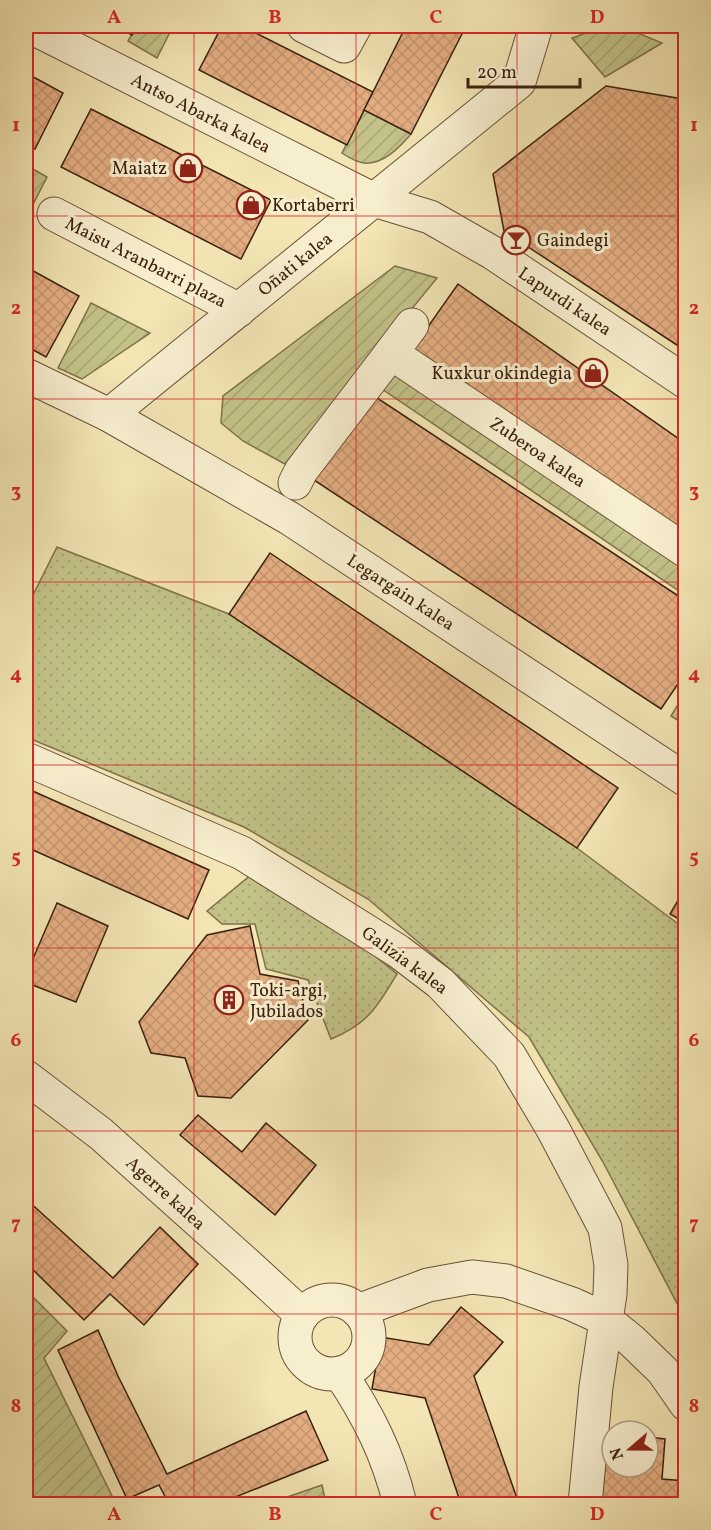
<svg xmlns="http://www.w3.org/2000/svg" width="711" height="1530" font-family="Vollkorn,serif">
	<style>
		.park { fill: url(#park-dots); stroke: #7e714b; stroke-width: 1.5 }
		.garden { fill: url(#garden-furrows); stroke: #7e714b; stroke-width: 1.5 }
		.building { fill: url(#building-cross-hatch); stroke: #3b200d; stroke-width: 1.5 }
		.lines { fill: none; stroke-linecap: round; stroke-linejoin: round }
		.street-casing { stroke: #695137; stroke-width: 35 }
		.street { stroke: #f7eece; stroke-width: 33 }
		.grid { fill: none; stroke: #d62828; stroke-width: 1.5; stroke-opacity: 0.55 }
		.labels { text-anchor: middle; stroke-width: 6; stroke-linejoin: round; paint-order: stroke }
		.street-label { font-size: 18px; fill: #3b200d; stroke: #f7eece }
		.poi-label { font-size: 18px; fill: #3b200d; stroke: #f7eece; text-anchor: start }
		.neatline { fill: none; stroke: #d62828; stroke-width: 2 }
		.grid-label { font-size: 20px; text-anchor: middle; font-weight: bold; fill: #d62828 }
	</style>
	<defs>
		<pattern id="park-dots" width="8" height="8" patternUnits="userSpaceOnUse" patternTransform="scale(1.5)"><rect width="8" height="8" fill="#c2c289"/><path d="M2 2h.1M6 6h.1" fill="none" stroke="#a8a675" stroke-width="1.8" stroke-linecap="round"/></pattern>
		<pattern id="garden-furrows" width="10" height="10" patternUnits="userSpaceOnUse" patternTransform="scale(1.5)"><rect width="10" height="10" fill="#c2c289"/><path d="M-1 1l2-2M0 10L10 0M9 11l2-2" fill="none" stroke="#a8a675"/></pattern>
		<pattern id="building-cross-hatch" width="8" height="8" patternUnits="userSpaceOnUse" patternTransform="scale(1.5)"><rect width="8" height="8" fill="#e4ae82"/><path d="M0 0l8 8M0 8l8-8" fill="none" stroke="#c4956f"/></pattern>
	</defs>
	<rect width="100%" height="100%" fill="#f3e5b4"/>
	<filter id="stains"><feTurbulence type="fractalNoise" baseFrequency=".00333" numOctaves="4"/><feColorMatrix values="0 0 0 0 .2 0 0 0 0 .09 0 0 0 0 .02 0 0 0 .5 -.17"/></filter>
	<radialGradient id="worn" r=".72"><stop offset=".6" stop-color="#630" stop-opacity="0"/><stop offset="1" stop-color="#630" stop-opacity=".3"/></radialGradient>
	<!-- park -->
	<g class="park">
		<path d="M57,547L229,614L577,848L685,929V1324L682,1313L603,1162L529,1037L368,899L244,827L26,737V609Z"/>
		<path d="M251,875L348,934L397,974C378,1006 368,1024 331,1039L308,980L266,969L255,924H222L207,911Z"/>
	</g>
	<!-- garden -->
	<g class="garden">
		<path d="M137,26H173L157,58L128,41Z"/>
		<path d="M626,28L662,43L605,77L572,38L597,29Z"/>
		<path d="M364,110L411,134C400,147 383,165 364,163C356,162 348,157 342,153Z"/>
		<path d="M26,165L47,177L26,218Z"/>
		<path d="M395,266L437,278L285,464L243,441L221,423L223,396Z"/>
		<path d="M91,303L150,333L82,379L58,368Z"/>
		<path d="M392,368L685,563V595L382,389Z"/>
		<path d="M685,693V725L671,716Z"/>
		<path d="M26,1290L67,1331L44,1358L116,1504H26Z"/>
		<path d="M322,1485L326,1504H267Z"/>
	</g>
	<!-- building -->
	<g class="building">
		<path d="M114,26H137L132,35Z"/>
		<path d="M222,26H242L373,92L347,145L199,70Z"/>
		<path d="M406,26H466L411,134L364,110Z"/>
		<path d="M26,73L63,93L35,149L26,144Z"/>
		<path d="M606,86L683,99L686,102V351L504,231L493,174Z"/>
		<path d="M91,109L271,200L241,259L61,167Z"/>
		<path d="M26,267L79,296L46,357L26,346Z"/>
		<path d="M458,284L686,444V539L413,348Z"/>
		<path d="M371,394L686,601V672L661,709L314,480Z"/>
		<path d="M270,553L618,788L577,848L229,614Z"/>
		<path d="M26,788L209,870L188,919L26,847Z"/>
		<path d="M686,887V923L670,914Z"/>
		<path d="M57,903L108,926L76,1002L30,984L26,994V966L29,968Z"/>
		<path d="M250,926L260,974L298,981L308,1020L231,1098L198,1096L185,1058L151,1053L139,1022L207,935Z"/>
		<path d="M198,1115L242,1152L266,1123L316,1165L275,1215L180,1135Z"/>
		<path d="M26,1199L113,1278L160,1227L198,1264L144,1325L110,1294L84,1320L26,1263Z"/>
		<path d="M461,1307L503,1342L474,1376L519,1504H461L425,1398L372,1389L381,1337L429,1345Z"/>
		<path d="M98,1330L118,1376L167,1474L306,1411L328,1460L218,1504H169L159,1485L127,1499L58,1350Z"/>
		<path d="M600,1433L612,1434V1467H648V1437L665,1439L662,1479L686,1481V1504H594Z"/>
	</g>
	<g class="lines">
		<!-- street casing -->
		<g class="street-casing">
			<g id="street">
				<path d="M29,26L374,200L430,217L493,253L686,382"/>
				<path d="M304,26L344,46L355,26"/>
				<path d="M54,214L239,310"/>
				<path d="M412,325L391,353L686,551"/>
				<path d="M26,375L109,415L289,518L686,780"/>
				<path d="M109,415L519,82L536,26"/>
				<path d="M295,483L301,471L391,353"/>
				<path d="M26,759L242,853L398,951L440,983L509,1055L553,1129L605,1228L611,1265L610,1294L596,1387L585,1504"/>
				<path d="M26,1077L101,1134L251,1268L302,1315"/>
				<circle cx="332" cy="1337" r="37"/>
				<path d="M358,1311L428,1285L472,1277L506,1281L572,1304L605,1319L632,1341L663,1371L686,1404"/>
				<path d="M340,1373C368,1415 388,1454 400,1504"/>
			</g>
		</g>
		<!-- street -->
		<use href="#street" class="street"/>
	</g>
	<!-- grid -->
	<path class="grid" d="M194,26V1504M356,26V1504M517,26V1504M26,216H686M26,399H686M26,582H686M26,765H686M26,948H686M26,1131H686M26,1314H686"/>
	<!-- icons -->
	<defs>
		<g id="shop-ring" transform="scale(1.5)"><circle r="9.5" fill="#f7eece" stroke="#8f2418" stroke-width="1.5"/><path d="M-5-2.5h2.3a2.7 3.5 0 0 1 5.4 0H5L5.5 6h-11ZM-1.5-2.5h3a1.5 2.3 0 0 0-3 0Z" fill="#8f2418"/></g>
		<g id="bar-ring" transform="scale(1.5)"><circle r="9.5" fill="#f7eece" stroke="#8f2418" stroke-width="1.5"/><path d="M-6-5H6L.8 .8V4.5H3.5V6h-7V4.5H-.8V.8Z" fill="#8f2418"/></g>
		<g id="building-ring" transform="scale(1.5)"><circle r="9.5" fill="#f7eece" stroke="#8f2418" stroke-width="1.5"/><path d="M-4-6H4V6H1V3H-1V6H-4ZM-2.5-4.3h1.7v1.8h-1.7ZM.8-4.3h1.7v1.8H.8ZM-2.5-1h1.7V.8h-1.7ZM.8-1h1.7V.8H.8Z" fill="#8f2418"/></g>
	</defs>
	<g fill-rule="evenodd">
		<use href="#shop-ring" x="188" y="168"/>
		<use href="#shop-ring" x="251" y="205"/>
		<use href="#bar-ring" x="516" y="240"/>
		<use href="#shop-ring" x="593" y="373"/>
		<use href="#building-ring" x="229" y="1000"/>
	</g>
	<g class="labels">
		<!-- street labels -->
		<g class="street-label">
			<text transform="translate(201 113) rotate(27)" y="6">Antso Abarka kalea</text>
			<text transform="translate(146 262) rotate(27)" y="6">Maisu Aranbarri plaza</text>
			<text transform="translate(295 264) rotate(-39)" y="6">Oñati kalea</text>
			<text transform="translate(565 301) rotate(34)" y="6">Lapurdi kalea</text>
			<text transform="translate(538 452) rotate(34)" y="6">Zuberoa kalea</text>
			<text transform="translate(401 592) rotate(33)" y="6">Legargain kalea</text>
			<text transform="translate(405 960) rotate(36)" y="6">Galizia kalea</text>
			<text transform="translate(166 1193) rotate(42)" y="6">Agerre kalea</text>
		</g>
		<!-- poi labels -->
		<g class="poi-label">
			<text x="167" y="174" text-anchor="end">Maiatz</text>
			<text x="272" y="211">Kortaberri</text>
			<text x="537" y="246">Gaindegi</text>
			<text x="572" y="379" text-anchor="end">Kuxkur okindegia</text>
			<text x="250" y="996">Toki-argi,<tspan x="250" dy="21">Jubilados</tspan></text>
		</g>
	</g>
	<!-- margin -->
	<rect width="711" height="1530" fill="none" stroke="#f3e5b4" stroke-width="66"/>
	<!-- north arrow -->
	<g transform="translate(630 1449) rotate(250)"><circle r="28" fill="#f7eece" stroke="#ac9c81" stroke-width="1.5"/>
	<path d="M0-4.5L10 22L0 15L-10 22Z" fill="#8f2418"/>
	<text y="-9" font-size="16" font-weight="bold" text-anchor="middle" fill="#3b200d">N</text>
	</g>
	<!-- scale -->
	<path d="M468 78v9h112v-9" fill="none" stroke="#3b200d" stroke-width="3"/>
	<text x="477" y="78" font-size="18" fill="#3b200d" stroke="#f7eece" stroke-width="4.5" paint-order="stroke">20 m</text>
	<rect x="33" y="33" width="645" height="1464" class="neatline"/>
	<g class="grid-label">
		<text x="114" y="23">A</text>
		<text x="275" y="23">B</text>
		<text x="436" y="23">C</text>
		<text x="597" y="23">D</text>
		<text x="16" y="131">1</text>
		<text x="694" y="131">1</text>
		<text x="16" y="314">2</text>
		<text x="694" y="314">2</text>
		<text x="16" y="497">3</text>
		<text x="694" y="497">3</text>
		<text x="16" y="680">4</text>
		<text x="694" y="680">4</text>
		<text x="16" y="863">5</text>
		<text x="694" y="863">5</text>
		<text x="16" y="1046">6</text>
		<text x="694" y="1046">6</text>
		<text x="16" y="1229">7</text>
		<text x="694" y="1229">7</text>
		<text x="16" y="1412">8</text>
		<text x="694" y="1412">8</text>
		<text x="114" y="1520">A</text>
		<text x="275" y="1520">B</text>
		<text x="436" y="1520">C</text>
		<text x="597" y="1520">D</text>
	</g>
	<rect width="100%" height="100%" filter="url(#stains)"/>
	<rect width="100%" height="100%" fill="url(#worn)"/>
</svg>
